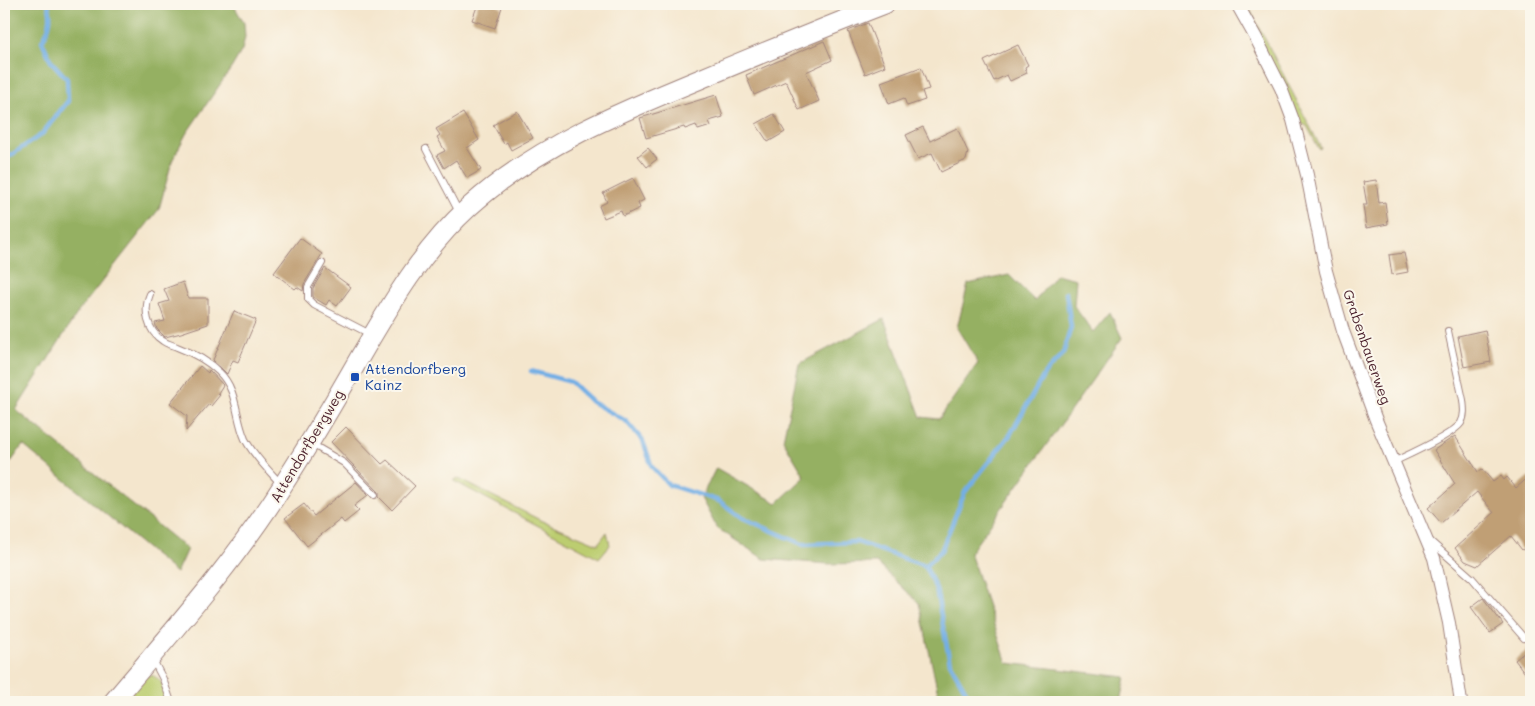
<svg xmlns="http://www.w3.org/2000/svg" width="1535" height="706" font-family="Mali,sans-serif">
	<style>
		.green { fill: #bccd6f; stroke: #83764d }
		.forest { fill: #95b062; stroke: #706846 }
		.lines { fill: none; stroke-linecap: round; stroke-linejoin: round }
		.stream { stroke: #73afe5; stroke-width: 4.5 }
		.building { fill: #c09f74 }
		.lane-casing { stroke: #9f827c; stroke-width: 8 }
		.street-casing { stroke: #9f827c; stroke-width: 14 }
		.secondary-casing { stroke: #9f827c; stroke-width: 21 }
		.lane { stroke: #fff; stroke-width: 6 }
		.street { stroke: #fff; stroke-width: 12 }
		.secondary { stroke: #fff; stroke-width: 19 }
		.transit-dot { fill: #1a4fb4; stroke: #fbf7ec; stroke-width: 2 }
		.labels { text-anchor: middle; stroke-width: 4; stroke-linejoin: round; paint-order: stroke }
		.street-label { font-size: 14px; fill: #4a1f2b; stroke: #fbf7ec }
		.transit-label { font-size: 14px; fill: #164399; stroke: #fbf7ec; text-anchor: start }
	</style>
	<rect width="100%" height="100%" fill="#fbf7ec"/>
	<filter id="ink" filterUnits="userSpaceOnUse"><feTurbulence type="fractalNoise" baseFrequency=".02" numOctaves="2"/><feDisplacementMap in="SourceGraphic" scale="10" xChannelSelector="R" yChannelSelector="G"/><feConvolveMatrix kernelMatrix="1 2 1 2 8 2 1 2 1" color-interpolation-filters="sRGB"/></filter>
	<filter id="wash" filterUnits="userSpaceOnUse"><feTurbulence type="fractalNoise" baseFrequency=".0096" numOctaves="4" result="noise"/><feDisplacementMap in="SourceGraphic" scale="20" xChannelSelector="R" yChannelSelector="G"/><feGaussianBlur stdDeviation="1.12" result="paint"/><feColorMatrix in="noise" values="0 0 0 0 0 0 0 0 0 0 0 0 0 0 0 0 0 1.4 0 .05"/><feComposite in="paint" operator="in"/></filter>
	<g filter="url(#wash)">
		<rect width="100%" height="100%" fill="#f4e6cd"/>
		<!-- green -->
		<g class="green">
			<path d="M1242,4H1247L1321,148L1319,149L1307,126L1300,123Z"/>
			<path d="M457,478L540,520L598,544L607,532L610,545L599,558L465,487L454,481Z"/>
			<path d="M150,675C163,677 165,692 169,702H123L147,676Z"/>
		</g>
		<!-- forest -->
		<g class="forest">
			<path d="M4,4H233L244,23L245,37L242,50L232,67L186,134L172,161L159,209L78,312L16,410L187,549L176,573L23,445L4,472Z"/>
			<path d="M1056,274L1076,279L1074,306L1093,332L1110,312L1122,338L970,553L1007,663L1126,677L1121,702H949L939,698L919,603L877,563L828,564L764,559L717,528L701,498L716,468L777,503L805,477L783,440L799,364L884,319L921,417L939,419L978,363L957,328L968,284L1009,275L1035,301Z"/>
		</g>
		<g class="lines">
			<!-- stream -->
			<g class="stream">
				<path d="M4,160L42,134L68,101L67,79L51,61L42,41C49,29 53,18 48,4"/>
				<path d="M531,371L571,382L592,402L626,421L643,441L652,467L669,485L719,501L741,517L802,544L857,542L925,566L936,589L950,663L972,702"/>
				<path d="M925,566L941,551L965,492L1010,435L1045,373L1063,354L1071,327L1066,293"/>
			</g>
		</g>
		<g id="blocks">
			<!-- building -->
			<g class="building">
				<path d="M478,4H494L502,7L495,28L472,20Z"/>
				<path d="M868,23L885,66L865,74L848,31Z"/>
				<path d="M824,41L832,60L806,72L819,101L799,110L786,81L754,95L746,75Z"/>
				<path d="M1018,45L1028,65L1025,67L1027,73L1010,81L1007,75L994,81L984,61Z"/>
				<path d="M921,67L929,89L922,91L925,100L907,106L904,98L889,104L881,82Z"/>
				<path d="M716,95L723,117L709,121L711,126L698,130L696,125L685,129L684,127L646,138L640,118Z"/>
				<path d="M517,111L533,138L511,150L507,142L504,144L493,125Z"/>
				<path d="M463,113L479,140L467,148L481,170L467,178L456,160L444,168L437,155L445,151L437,137L440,135L436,129Z"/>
				<path d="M774,114L785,132L768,142L756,124Z"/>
				<path d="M923,127L930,141L957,128L968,152L966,160L941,172L932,153L918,159L906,135Z"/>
				<path d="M648,148L657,159L647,167L638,156Z"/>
				<path d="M633,178L644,200L638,203L640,208L623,216L621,211L604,218L599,206L607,202L603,193Z"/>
				<path d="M1376,180L1379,203L1385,202L1388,224L1366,228L1363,205H1367L1363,182Z"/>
				<path d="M300,238L322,254L304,284L303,291L297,287L295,289L274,273Z"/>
				<path d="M1404,253L1408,272L1392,275L1389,255Z"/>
				<path d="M325,268L351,287L337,306L329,300L326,305L313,297V288Z"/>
				<path d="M183,282L188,298H208V324L181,333L165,337L157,329L155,323L165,321L159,304L169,301L164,289Z"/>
				<path d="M234,311L256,320L238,362L233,360L227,374L213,360Z"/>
				<path d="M1485,330L1491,362L1464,367L1458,336Z"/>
				<path d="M200,366L208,373L209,370L211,372L223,385L218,393L220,395L211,406L209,404L186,431L187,416L170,403Z"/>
				<path d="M346,427L382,464L387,460L415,486L392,510L379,497V492L331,442Z"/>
				<path d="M1455,436L1478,472L1482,469L1493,482L1501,476L1504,480L1507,477L1516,488L1531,475V545L1522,550L1511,536L1477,566L1465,561L1455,548L1494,513L1477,492L1441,523L1428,508L1455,484L1434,450Z"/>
				<path d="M356,482L368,495L354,506L359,511L344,523L341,519L307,546L285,518L304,504L314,516Z"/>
				<path d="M1483,598L1503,624L1490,633L1471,607Z"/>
				<path d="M1531,647V681L1515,660Z"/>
			</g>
		</g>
	</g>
	<g filter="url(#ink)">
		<use href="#blocks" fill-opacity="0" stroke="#9f827c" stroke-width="1"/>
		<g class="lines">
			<!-- lane casing -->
			<g class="lane-casing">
				<g id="lane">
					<path d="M426,149L460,214"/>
					<path d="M322,263L308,287V299L314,305L370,334"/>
					<path d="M150,294C143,310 147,331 163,341C167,344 173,345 177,347C193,353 207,360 219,372C238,390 235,417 245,439C253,455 269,471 281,484"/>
					<path d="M310,443L344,463L375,495"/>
					<path d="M1393,462C1408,455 1453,435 1461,423C1465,416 1464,408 1463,400L1448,331"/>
					<path d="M1430,541L1472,578L1524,638"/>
					<path d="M153,660L163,679L171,702"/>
				</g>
			</g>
			<!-- street casing -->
			<g class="street-casing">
				<path id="street" d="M1237,4L1256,38L1281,88L1293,120L1307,175L1326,271L1343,331L1376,420L1434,558L1449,623L1461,702"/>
			</g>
			<!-- secondary casing -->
			<g class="secondary-casing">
				<path id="secondary" d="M113,702C172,632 234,563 283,485C310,443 336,399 361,355C392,302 423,249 469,207C536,146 622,111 705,77C765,52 825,27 885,4"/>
			</g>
			<!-- lane -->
			<use href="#lane" class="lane"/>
			<!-- street -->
			<use href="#street" class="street"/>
			<!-- secondary -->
			<use href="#secondary" class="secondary"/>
		</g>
	</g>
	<!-- markers -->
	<rect class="transit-dot" x="350" y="372" width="10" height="10" rx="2.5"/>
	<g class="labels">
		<!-- street labels -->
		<g class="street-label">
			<text transform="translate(1367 347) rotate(71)" y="5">Grabenbauerweg</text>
			<text transform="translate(307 446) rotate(-59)" y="5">Attendorfbergweg</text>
		</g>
		<!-- transit labels -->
		<g class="transit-label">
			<text x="365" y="374">Attendorfberg<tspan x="365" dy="16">Kainz</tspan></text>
		</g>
	</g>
	<!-- margin -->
	<rect width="1535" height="706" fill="none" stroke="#fbf7ec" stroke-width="20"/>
</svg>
